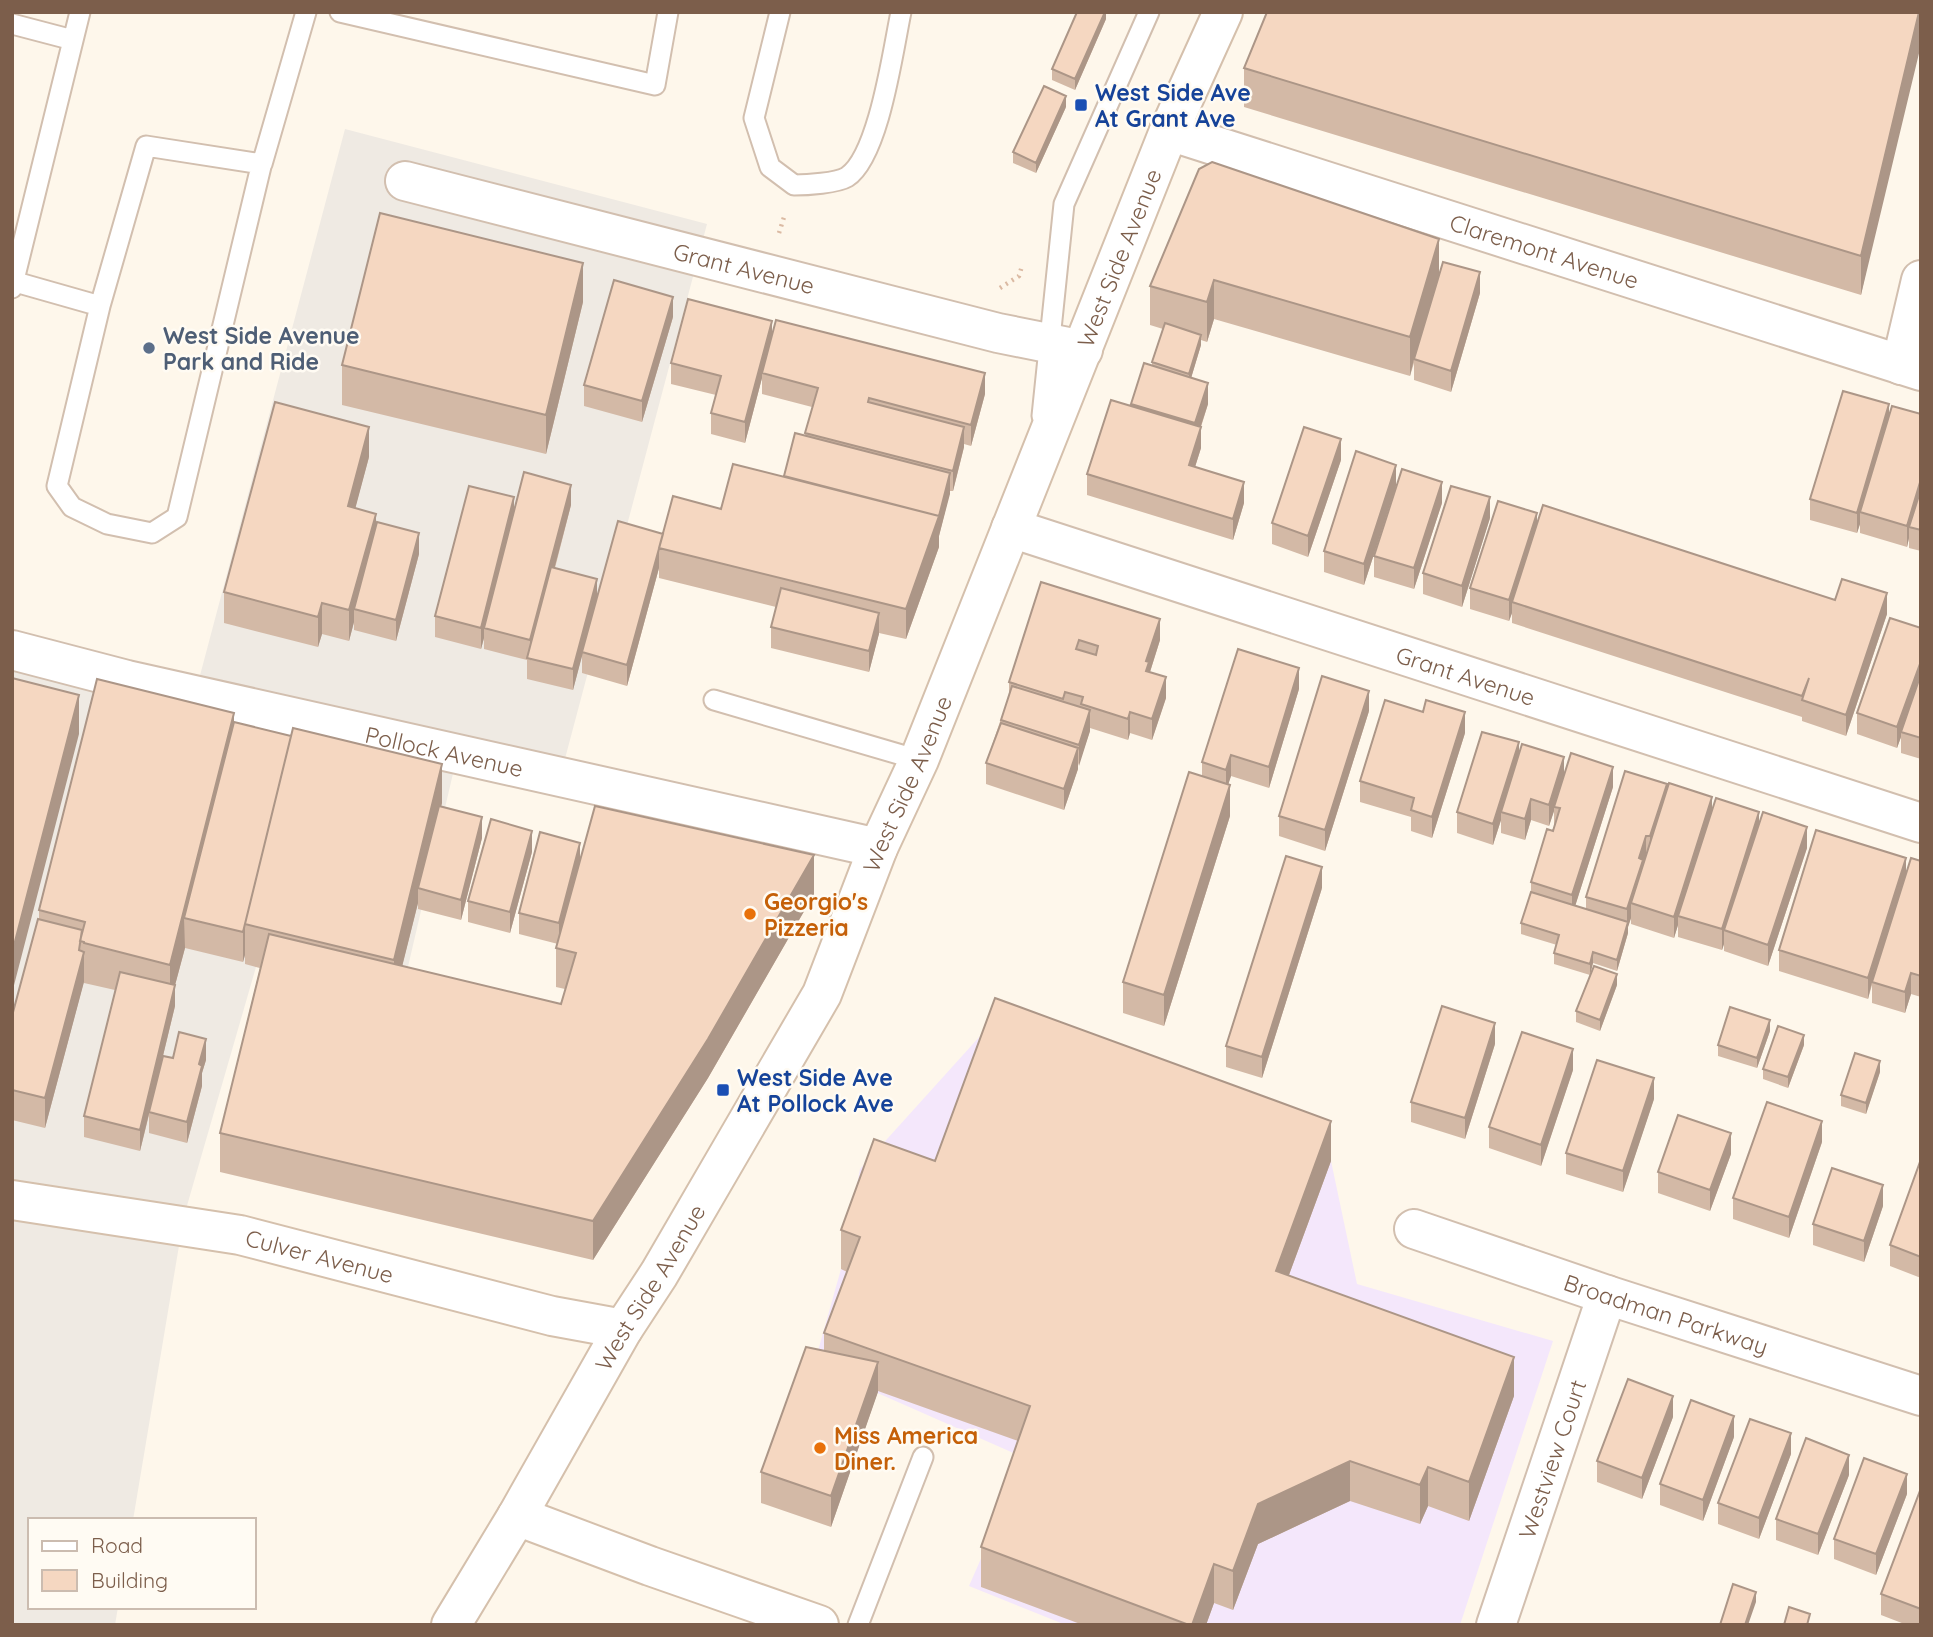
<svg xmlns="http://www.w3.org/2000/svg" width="1933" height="1637" font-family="Quicksand,sans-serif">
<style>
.industrial{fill:#efeae3}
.education{fill:#f4e7fb}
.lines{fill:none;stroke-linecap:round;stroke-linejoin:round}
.lane-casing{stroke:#d2bfaf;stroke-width:23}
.street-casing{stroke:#d2bfaf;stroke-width:42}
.secondary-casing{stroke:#d5c0ac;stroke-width:42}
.path{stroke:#dbbaa3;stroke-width:4.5;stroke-dasharray:2 5;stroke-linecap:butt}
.lane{stroke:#fff;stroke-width:19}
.street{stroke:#fff;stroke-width:38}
.secondary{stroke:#fff;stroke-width:38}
.wall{fill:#d3b9a6}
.shaded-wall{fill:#ac9687}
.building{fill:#f5d7c1;stroke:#ac9687;stroke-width:2;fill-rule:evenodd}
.transit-dot{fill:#1a4fb4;stroke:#fffbf3;stroke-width:2.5}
.service-dot{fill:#5c6f8a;stroke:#fffbf3;stroke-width:2.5}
.food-dot{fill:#e8710a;stroke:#fffbf3;stroke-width:2.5}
.labels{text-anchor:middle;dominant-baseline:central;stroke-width:5;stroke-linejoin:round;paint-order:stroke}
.transit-label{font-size:23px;font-weight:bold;fill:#164399;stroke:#fffbf3;text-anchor:start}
.street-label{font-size:23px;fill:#7c5e4b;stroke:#fffbf3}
.service-label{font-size:23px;font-weight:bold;fill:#4e5e75;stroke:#fffbf3;text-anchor:start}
.food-label{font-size:23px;font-weight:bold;fill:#c56008;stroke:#fffbf3;text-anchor:start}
</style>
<rect width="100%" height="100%" fill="#fef7eb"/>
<!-- industrial -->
<path class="industrial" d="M345 129 707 224 562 770 458 752 400 1001 256 967 184 1216 133 1520H30V1607H118L115 1625H12V638L198 683Z"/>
<!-- education -->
<path class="education" d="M981 1035 1331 1161 1357 1284 1553 1341 1460 1625H1066L969 1586 1025 1458 814 1365 841 1269 860 1169Z"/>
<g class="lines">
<!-- lane casing -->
<g class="lane-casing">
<path id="lane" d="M340 12 655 85 668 12
M780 12 754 118 770 167 794 185C807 185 837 183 847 177 879 156 893 50 901 12
M12 24 73 40
M12 281 100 306 146 146 262 164 306 12
M12 288 80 12
M100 306 57 486 72 507 107 524 152 533 177 517 263 158
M1042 416 1064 204 1149 12
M714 700 919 760
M858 1625 923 1457"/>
</g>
<!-- street casing -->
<g class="street-casing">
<g id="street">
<path id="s1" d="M1169 131 1921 371"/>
<path id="s2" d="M405 181 998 333 1083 350"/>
<path d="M1901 365 1921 280"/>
<path id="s3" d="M1011 528 1921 823"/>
<path id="s4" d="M12 650 127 680 878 848"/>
<path id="s5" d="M1414 1229 1607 1295 1921 1396"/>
<path id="s6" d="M1496 1625 1607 1295"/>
</g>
</g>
<!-- secondary casing -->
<g class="secondary-casing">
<g id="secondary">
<path id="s7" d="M12 1200 240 1235 552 1316 623 1329"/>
<path d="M517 1516 650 1566 819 1625"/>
<path id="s8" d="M451 1625 517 1516 623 1329 659 1274 822 994 878 848 919 760 1169 131 1223 12"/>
</g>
</g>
<!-- path -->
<path class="path" d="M779 233 785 214
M1000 288 1019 276 1022 266"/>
<!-- lane -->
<use href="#lane" class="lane"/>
<!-- street -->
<use href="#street" class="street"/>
<!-- secondary -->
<use href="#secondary" class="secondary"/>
</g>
<!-- wall -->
<path class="wall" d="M1106 12V19L1075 90 1052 80V69Z
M1921 12 1861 295 1244 107V68Z
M1066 107 1036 173 1013 163V152Z
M1199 169 1439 277 1480 293 1451 392 1414 380V363L1410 376 1214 319 1207 342 1201 340V345L1191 378 1208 404 1201 427V448L1195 467 1244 503 1233 540 1087 495V474L1131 406V404L1152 366V362L1163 329 1150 325V286Z
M583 302 546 454 342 405V365Z
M673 317 642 422 584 406V385Z
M772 336 985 394 971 446 964 444V447L953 491H950L939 536V547L906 639 879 633 869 672 771 648V627L776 607 659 578V568L627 686 582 673V655L573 690 527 679V660L484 649V638L481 649 435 637V616L514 512 571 505 555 568 597 599 663 534 721 509 784 476 805 435 812 407 762 394V378L745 443 711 434V413L716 395 671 384V363Z
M1889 414H1921V551L1909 548V538L1907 547 1860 533V524L1857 533 1810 520V499Z
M369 457 355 508 376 527 419 554 396 641 354 630V622L349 641 322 634 318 647 224 623V592Z
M1341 460 1308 557 1272 544V523Z
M1396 486 1364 585 1324 572V551Z
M1442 503 1414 589 1374 577V556Z
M1490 518 1462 607 1423 594V573Z
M1537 524 1887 614 1846 736 1802 721V717L1512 623V613L1509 621 1470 609V588Z
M1041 582 1160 640 1150 672 1166 698 1152 740 1130 733 1128 740 1090 728V731L1078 766V769L1064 810 986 784V763L1009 695V682Z
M1921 628V759L1901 753V737L1897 748 1857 734V713Z
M1299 689 1269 788 1231 776 1228 785 1230 816 1164 1026 1123 1013V982L1202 777V762Z
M1369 711 1325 851 1279 836V816Z
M234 722 442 803 441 806 482 838 461 920 418 909V903L402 966 561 1004 565 989 556 987V948L558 944 519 934V913L580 860 814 894 708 1078 593 1260 220 1172V1133L260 968 245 964V955L243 962 185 948 175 985V1006L162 1060 173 1058 206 1060 202 1073V1086L187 1143 149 1133V1115L140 1151 84 1137V1116L115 990 84 983V981L45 1128 12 1120V1016L39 919V910Z
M1465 733 1432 838 1411 831V817L1360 802V781Z
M1519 755 1564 775 1613 787 1575 906 1586 909V897L1667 790 1712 810 1759 823 1807 848 1768 966 1724 951V944L1722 950 1678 937V925L1674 938 1631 924V918L1628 927V933L1617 971 1593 963 1590 975 1554 964V953L1557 945 1521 934V923L1531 892V882L1554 827V811L1549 826 1531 820 1525 840 1501 833V820L1493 845 1457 833V812Z
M532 852 510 933 468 922V901Z
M1921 861V997L1911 994 1905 1013 1872 1003V985L1868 999 1779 971V950L1906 873Z
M1322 888 1262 1078 1226 1067V1046Z
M1617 985 1600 1031 1576 1022V1011Z
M1770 1031 1757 1068 1718 1056V1045Z
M1495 1044 1465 1139 1411 1122V1102Z
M1804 1045 1788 1088 1763 1079V1069Z
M1573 1070 1541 1166 1489 1148V1127Z
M1880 1072 1866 1114 1841 1106V1095Z
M1654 1099 1623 1192 1566 1174V1153Z
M1822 1142 1789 1238 1733 1219V1198Z
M1731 1154 1710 1211 1658 1193V1172Z
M1921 1159V1278L1890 1266V1245Z
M935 1161H1331L1289 1275 1514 1396 1469 1521 1428 1506 1420 1524 1350 1501 1258 1544 1233 1610 1214 1603 1206 1625H1083L981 1587V1547L1018 1441 878 1391 831 1527 761 1503V1472L824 1351V1333L847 1272 841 1269V1230Z
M1883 1206 1864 1262 1813 1245V1224Z
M1673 1417 1642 1499 1597 1482V1461Z
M1734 1437 1703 1521 1660 1505V1484Z
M1791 1454 1759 1539 1718 1524V1503Z
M1849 1475 1818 1555 1776 1540V1519Z
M1921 1488V1625H1907L1881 1615V1594Z
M1907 1494 1876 1575 1834 1559V1539Z"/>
<!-- shaded-wall -->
<path class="shaded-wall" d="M1105 12H1106V19L1075 90V79Z
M1919 12H1921V45L1861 295V256Z
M1066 96V107L1036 173V163Z
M1439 239V279L1414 359 1410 376V337Z
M583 263V302L546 454V415Z
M1480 272V293L1451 392V371Z
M1214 280V319L1207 342V302Z
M673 297V317L642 422V401Z
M772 321V342L762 373V378L745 443V422Z
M1201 335V345L1189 385V374Z
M985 373V394L971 446V425Z
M1208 383V404L1195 444V423Z
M1889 404V425L1860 512V524L1857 533V513Z
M369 427V457L348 536V506Z
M964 427V447L953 491V471Z
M1201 427V448L1189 486V465Z
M1341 439V460L1308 557V536Z
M1396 465V486L1364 585V564Z
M950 473V494L939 536V547L906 639V609Z
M1921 479V500L1909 527V538L1907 547V526Z
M1244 482V503L1233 540V519Z
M1442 482V503L1414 589V568Z
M571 485V505L530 661V640Z
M514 497V518L484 628V638L481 649V628Z
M1490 497V518L1462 607V586Z
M1537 513V534L1512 602V613L1509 621V600Z
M376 514V544L354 609V622L349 641V610Z
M419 533V554L396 641V620Z
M659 548V568L627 686V665Z
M597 579V600L573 690V669Z
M1887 593V614L1846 736V715Z
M322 603V634L318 647V617Z
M879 613V634L869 672V651Z
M1160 619V640L1149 675 1146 692V661Z
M1921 661V682L1901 732V737L1897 748V727Z
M1299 668V689L1269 788V767Z
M1166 677V698L1152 740V719Z
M1369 691V711L1325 851V830Z
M79 695V734L12 993V953Z
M1090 710V731L1079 766V745Z
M1130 712V733L1128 740V719Z
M1465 712V733L1432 838V817Z
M234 713V752L184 918 185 948 170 1004V965Z
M1519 742V763L1501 812V820L1493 845V824Z
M1078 748V769L1064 810V789Z
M1231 755V776L1226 791V770Z
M1564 757V778L1554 807V811L1549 826V805Z
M442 764V803L421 889 418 888V903L394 999V960Z
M1613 767V787L1572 916V895Z
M1667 784V805L1650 857V836Z
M1230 785V816L1164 1026V995Z
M1712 797V818L1678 916V925L1674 938V917Z
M1531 799V820L1525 840V819Z
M1759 812V833L1724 930V944L1722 950V929Z
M482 817V838L461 920V900Z
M1807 827V848L1768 966V945Z
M532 831V852L510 933V912Z
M1646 836V856L1631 903V918L1628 927V933L1617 971V960L1627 926V909L1639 858Z
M580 843V864L559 944V923Z
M814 855V894L708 1078 593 1260V1221Z
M1906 858V879L1872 982 1868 999V978Z
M1322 867V888L1262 1078V1057Z
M245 924V955L243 962V932Z
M80 946V966L84 952V982L45 1128V1098Z
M1593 952V963L1590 975V964Z
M1911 973V994L1905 1013V992Z
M1617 974V985L1600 1031V1020Z
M175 985V1006L140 1151V1130Z
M1770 1020V1031L1757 1068V1058Z
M1495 1023V1044L1465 1139V1118Z
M1804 1035V1045L1788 1088V1077Z
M206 1039V1060L202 1073V1086L187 1143V1122L199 1064Z
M1573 1049V1070L1541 1166V1145Z
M1880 1061V1072L1866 1114V1103Z
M1654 1078V1099L1623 1192V1171Z
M1331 1121V1161L1276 1310V1271Z
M1822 1121V1142L1789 1238V1217Z
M1731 1133V1154L1710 1211V1190Z
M1883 1185V1206L1864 1262V1241Z
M1514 1357V1396L1469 1521V1482Z
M878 1362V1392L831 1527V1496Z
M1673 1396V1417L1642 1499V1478Z
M1734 1416V1437L1703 1521V1500Z
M1791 1433V1454L1759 1539V1518Z
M1849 1455V1475L1818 1555V1534Z
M1350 1461V1501L1258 1544 1233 1610V1571L1258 1504Z
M1428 1467V1506L1420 1524V1485Z
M1907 1474V1494L1876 1575V1554Z
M1214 1564V1603L1206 1625H1192Z
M1756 1592V1602L1748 1625H1745Z"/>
<!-- building -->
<path class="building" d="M1077 12H1105L1075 79 1052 69Z
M1267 12H1919L1861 256 1244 68Z
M1044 86 1066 96 1036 163 1013 152Z
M1212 162 1439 239 1410 337 1214 280 1207 302 1150 286 1199 169Z
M380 213 583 263 546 415 342 365Z
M1443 262 1480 272 1451 371 1414 359Z
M614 280 673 297 642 401 584 385Z
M688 299 772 321 745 422 711 413 721 376 671 363Z
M776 320 985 373 971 425 869 398 868 402 964 427 953 471 805 433 818 388 762 373Z
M1165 323 1201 335 1189 374 1152 362Z
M1144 363 1208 383 1195 423 1131 404Z
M1843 391 1889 404 1857 513 1810 499Z
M1111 400 1201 427 1189 465 1244 482 1233 519 1087 474Z
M275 402 369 427 348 506 376 514 349 610 322 603 318 617 224 592Z
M1892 406 1921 414V479L1907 526 1860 512Z
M1304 427 1341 439 1308 536 1272 523Z
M795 433 950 473 939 516 784 476Z
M1356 451 1396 465 1364 564 1324 551Z
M733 464 939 516 906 609 659 548 673 496 721 509Z
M1402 469 1442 482 1414 568 1374 556Z
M524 472 571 485 530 640 484 628Z
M469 486 514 497 481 628 435 616Z
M1451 486 1490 497 1462 586 1423 573Z
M1921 489V530L1909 527Z
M1498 501 1537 513 1509 600 1470 588Z
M1543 505 1835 600 1842 579 1887 593 1846 715 1802 700 1809 678 1802 696 1512 602Z
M618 521 663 534 627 665 582 652Z
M377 522 419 533 396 620 354 609Z
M551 567 597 579 573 669 527 658Z
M1041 582 1160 619 1146 661 1149 662 1146 671 1166 677 1152 719 1130 712 1128 719 1081 704 1083 697 1065 692 1063 699 1009 682ZM1079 640 1098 646 1096 655 1076 649Z
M781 588 879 613 869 651 771 627Z
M1890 618 1921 628V661L1897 727 1857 713Z
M1238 649 1299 668 1269 767 1231 755 1226 770 1202 762Z
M1921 674V738L1901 732Z
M1322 676 1369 691 1325 830 1279 816Z
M12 678 79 695 12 953Z
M97 679 234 713 170 965 84 943V942L80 941 85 922 39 910Z
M1012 686 1090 710 1079 745 1001 720Z
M1385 700 1423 712 1426 700 1465 712 1432 817 1411 810 1414 798 1360 781Z
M234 722 291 736 243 932 184 918Z
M1001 723 1078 748 1064 789 986 763Z
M293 728 442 764 394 960 245 924Z
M1482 732 1519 742 1493 824 1457 812Z
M1522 744 1564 757 1549 805 1531 799 1525 819 1501 812Z
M1571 753 1613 767 1572 895 1531 882 1547 829 1553 831 1560 808 1554 807Z
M1625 771 1667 784 1650 836H1646L1639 858 1643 860 1627 909 1586 897Z
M1189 772 1230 785 1164 995 1123 982Z
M1669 783 1712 797 1674 917 1631 903Z
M1716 798 1759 812 1722 929 1678 916Z
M439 806 482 817 461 900 418 888Z
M595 806 814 855 708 1039 593 1221 220 1133 269 934 561 1004 576 953 556 948Z
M1763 812 1807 827 1768 945 1724 930Z
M491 819 532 831 510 912 468 901Z
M1816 830 1906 858 1868 978 1779 950Z
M540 832 580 843 559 923 519 913Z
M1286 856 1322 867 1262 1057 1226 1046Z
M1911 858 1921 861V976L1911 973 1905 992 1872 982Z
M1531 892 1628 922 1617 960 1593 952 1590 964 1554 953 1559 935 1521 923Z
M38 919 82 930 79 950 84 952 45 1098 12 1090V1016Z
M1594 966 1617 974 1600 1020 1576 1011Z
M120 972 175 985 140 1130 84 1116Z
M995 998 1331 1121 1276 1271 1514 1357 1469 1482 1428 1467 1420 1485 1350 1461 1258 1504 1233 1571 1214 1564 1192 1625H1189L981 1547 1030 1406 824 1333 860 1237 841 1230 874 1139 935 1161Z
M1442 1006 1495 1023 1465 1118 1411 1102Z
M1730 1007 1770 1020 1757 1058 1718 1045Z
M1778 1026 1804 1035 1788 1077 1763 1069Z
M179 1032 206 1039 199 1064 202 1066 187 1122 149 1112 163 1056 173 1058Z
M1522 1032 1573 1049 1541 1145 1489 1127Z
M1855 1053 1880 1061 1866 1103 1841 1095Z
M1597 1060 1654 1078 1623 1171 1566 1153Z
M1767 1102 1822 1121 1789 1217 1733 1198Z
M1678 1115 1731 1133 1710 1190 1658 1172Z
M1921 1159V1257L1890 1245Z
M1832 1168 1883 1185 1864 1241 1813 1224Z
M806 1347 878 1362 831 1496 761 1472Z
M1628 1379 1673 1396 1642 1478 1597 1461Z
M1691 1400 1734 1416 1703 1500 1660 1484Z
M1750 1419 1791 1433 1759 1518 1718 1503Z
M1806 1438 1849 1455 1818 1534 1776 1519Z
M1864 1458 1907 1474 1876 1554 1834 1539Z
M1921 1488V1609L1881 1594Z
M1733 1584 1756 1592 1745 1625H1720Z
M1789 1607 1810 1614 1807 1625H1784Z"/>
<!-- markers -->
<g class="transit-dot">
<rect x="1074" y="98" width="14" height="14" rx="3.5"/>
<rect x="716" y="1083" width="14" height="14" rx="3.5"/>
</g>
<circle class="service-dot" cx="149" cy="348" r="7"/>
<g class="food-dot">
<circle cx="750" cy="914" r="7"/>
<circle cx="820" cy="1448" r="7"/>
</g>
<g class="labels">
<!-- transit labels -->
<g class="transit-label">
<text x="1095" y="92">West Side Ave<tspan x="1095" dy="26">At Grant Ave</tspan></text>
<text x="737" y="1077">West Side Ave<tspan x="737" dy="26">At Pollock Ave</tspan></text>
</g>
<!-- street labels -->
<g class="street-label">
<text stroke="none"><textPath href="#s1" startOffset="394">Claremont Avenue</textPath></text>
<text stroke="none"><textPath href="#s8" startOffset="1526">West Side Avenue</textPath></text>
<text stroke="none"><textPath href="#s2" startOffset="350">Grant Avenue</textPath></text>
<text stroke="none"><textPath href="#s3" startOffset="478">Grant Avenue</textPath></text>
<text stroke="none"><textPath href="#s4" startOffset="444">Pollock Avenue</textPath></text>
<text stroke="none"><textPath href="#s8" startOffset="959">West Side Avenue</textPath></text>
<text stroke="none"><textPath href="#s7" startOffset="313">Culver Avenue</textPath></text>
<text stroke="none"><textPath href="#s8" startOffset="392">West Side Avenue</textPath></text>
<text stroke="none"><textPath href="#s5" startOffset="266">Broadman Parkway</textPath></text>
<text stroke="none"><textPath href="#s6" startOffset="175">Westview Court</textPath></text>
</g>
<!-- service labels -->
<g class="service-label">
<text x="163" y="335">West Side Avenue<tspan x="163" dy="26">Park and Ride</tspan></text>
</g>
<!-- food labels -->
<g class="food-label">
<text x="764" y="901">Georgio's<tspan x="764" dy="26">Pizzeria</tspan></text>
<text x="834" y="1435">Miss America<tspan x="834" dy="26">Diner.</tspan></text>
</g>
</g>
<!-- border -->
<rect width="1933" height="1637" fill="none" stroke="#7c5e4b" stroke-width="28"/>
<!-- legend -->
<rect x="28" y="1518" width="228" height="91" fill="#fffbf3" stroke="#cbbcb0" stroke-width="2"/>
<rect x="42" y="1541" width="35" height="10" fill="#ffffff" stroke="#cbbcb0" stroke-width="2"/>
<text x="91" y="1553" font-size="21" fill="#7c5e4b">Road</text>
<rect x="42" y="1570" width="35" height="21" fill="#f5d7c1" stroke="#cbbcb0" stroke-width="2"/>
<text x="91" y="1588" font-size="21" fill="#7c5e4b">Building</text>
</svg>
